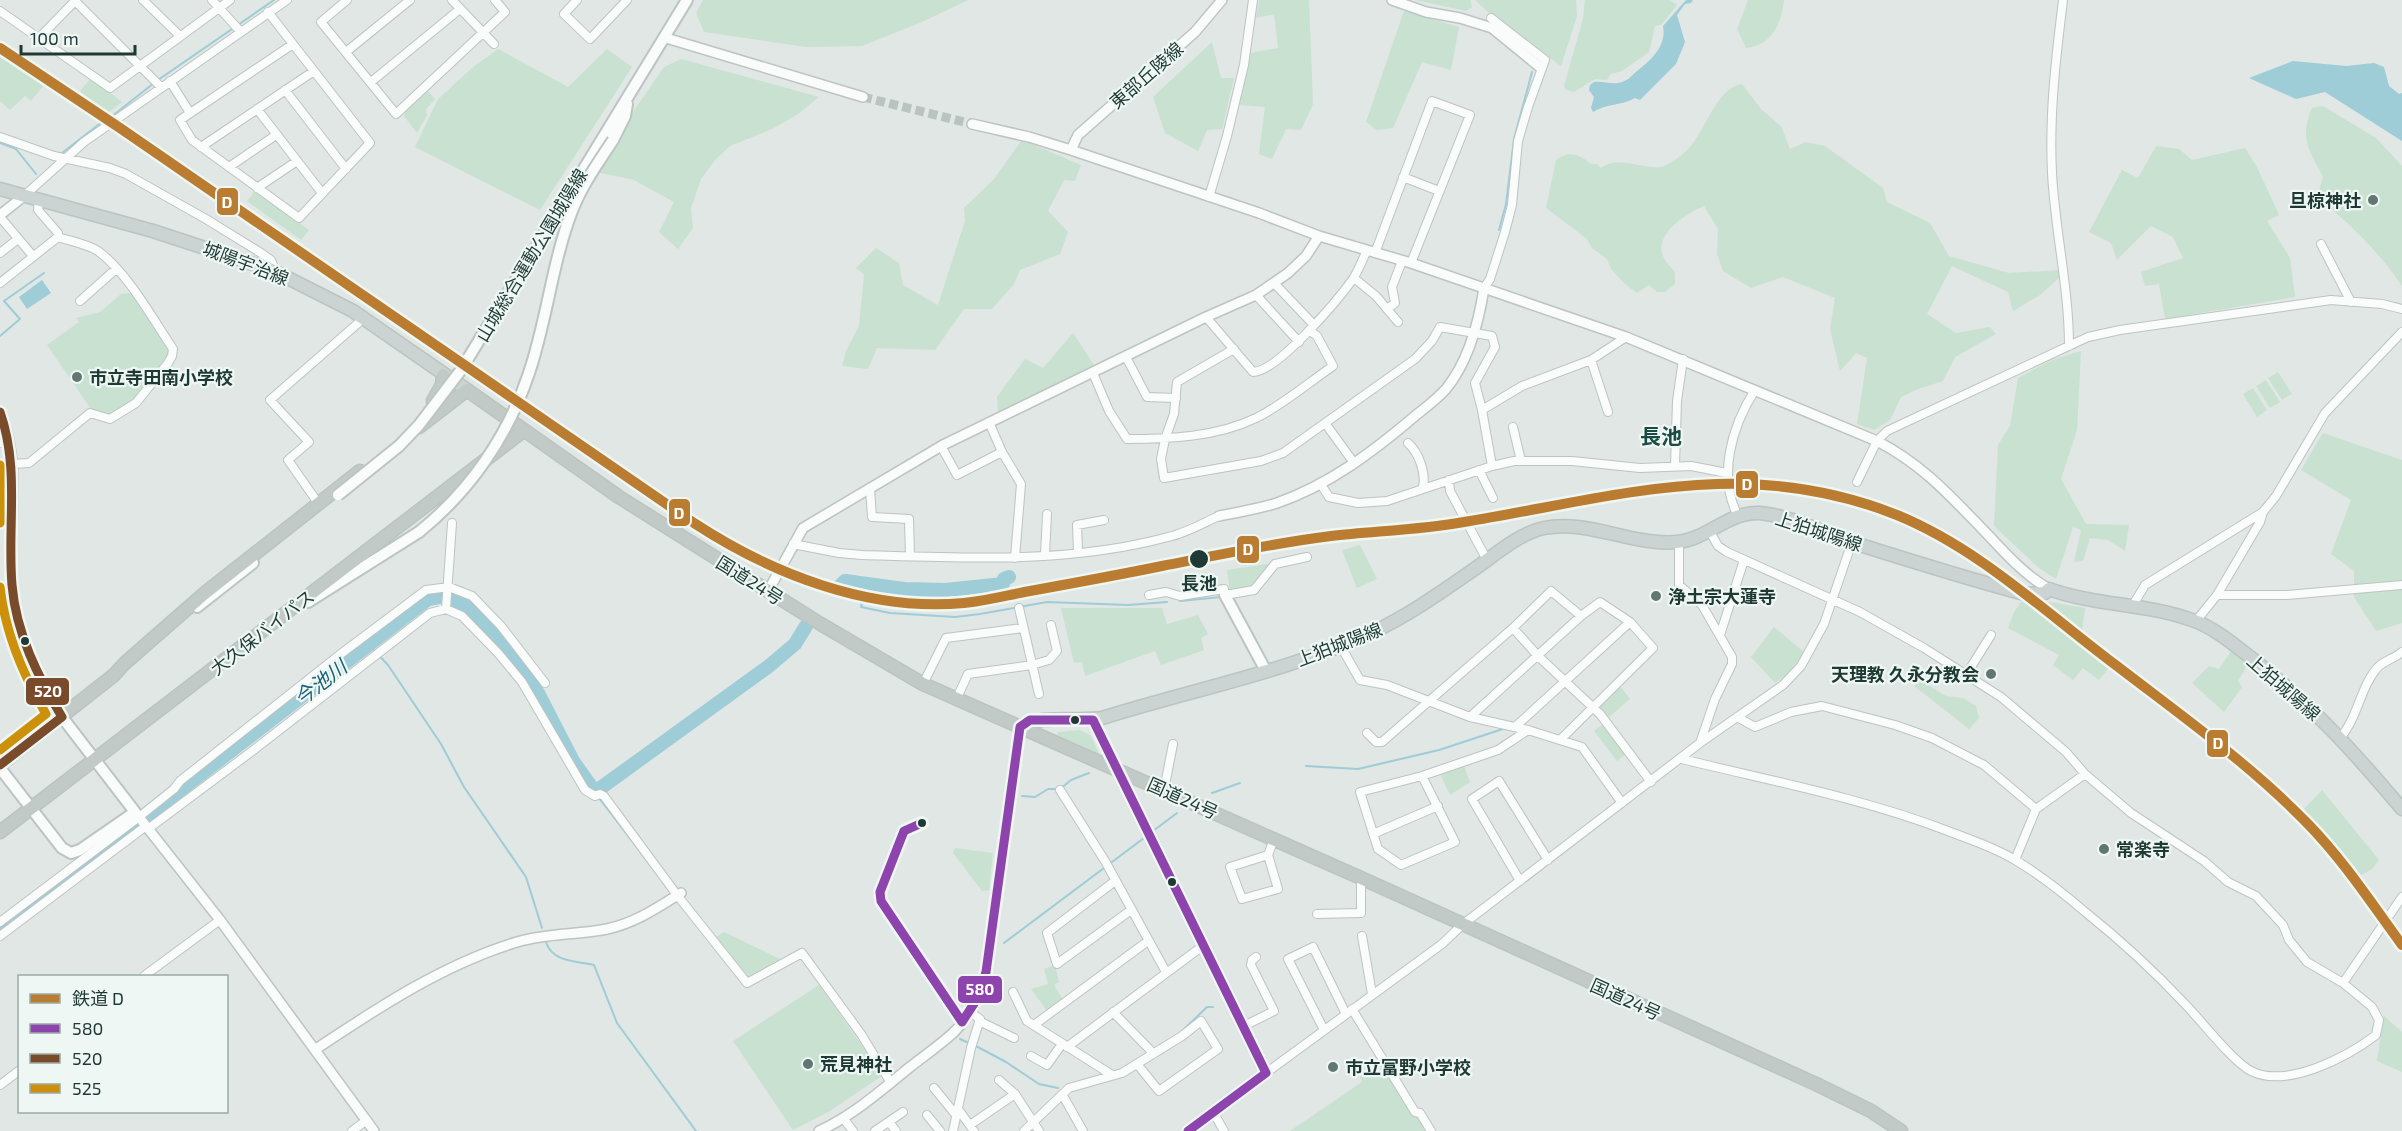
<svg xmlns="http://www.w3.org/2000/svg" width="2402" height="1131" font-family="'Exo 2','Noto Sans JP',sans-serif">
<style>
.green{fill:#c8e1d1}
.water{fill:#9eccd7}
.lines{fill:none;stroke-linecap:round;stroke-linejoin:round}
.stream{stroke:#9eccd7;stroke-width:2}
.river{stroke:#9eccd7;stroke-width:14}
.tertiary-tunnel{stroke:#b9c4c1;stroke-width:9;stroke-dasharray:9 4.5;stroke-linecap:butt}
.minor-casing{stroke:#bdc4c1;stroke-width:10}
.tertiary-casing{stroke:#bdc4c1;stroke-width:12}
.secondary-casing{stroke:#bcc5c2;stroke-width:14}
.primary-casing{stroke:#bac4c1;stroke-width:15}
.trunk-casing{stroke:#bac4c1;stroke-width:15}
.minor{stroke:#fafbfb;stroke-width:8}
.tertiary{stroke:#fafbfb;stroke-width:9}
.secondary{stroke:#fafbfb;stroke-width:10}
.primary{stroke:#cbd4d2;stroke-width:12}
.trunk{stroke:#c2cac8;stroke-width:12}
.secondary-bridge-casing{stroke:#bcc5c2;stroke-width:14;stroke-linecap:butt}
.secondary-bridge{stroke:#fafbfb;stroke-width:10}
.bus-1-casing{stroke:#eef7f3;stroke-width:14}
.bus-2-casing{stroke:#eef7f3;stroke-width:14}
.bus-3-casing{stroke:#eef7f3;stroke-width:14}
.bus-1{stroke:#8e44ad;stroke-width:9}
.bus-2{stroke:#7a4b2a;stroke-width:9}
.bus-3{stroke:#cc900a;stroke-width:9}
.rail-1-casing{stroke:#eef7f3;stroke-width:15}
.rail-1{stroke:#ba7c31;stroke-width:10}
.poi-dot{fill:#637772;stroke:#eef7f3;stroke-width:2}
.stop-dot{fill:#1f3a34;stroke:#eef7f3;stroke-width:2}
.labels{text-anchor:middle;dominant-baseline:central;stroke-width:4.5;stroke-linejoin:round;paint-order:stroke}
.street-label{font-size:18px;fill:#1f3a34;stroke:#eef7f3}
.poi-label{font-size:18px;font-weight:bold;fill:#1f3a34;stroke:#eef7f3;text-anchor:start}
.stop-label{font-size:18px;font-weight:bold;fill:#1f3a34;stroke:#eef7f3}
.water-label{font-size:20px;font-style:italic;fill:#186177;stroke:#eef7f3}
.quarter-label{font-size:21px;font-weight:bold;fill:#1a4c43;stroke:#eef7f3}
.line-badge{stroke:#eef7f3;stroke-width:2}
.badge-label{font-size:16px;text-anchor:middle;font-weight:bold;fill:#fff}
</style>
<rect width="100%" height="100%" fill="#e0e7e4"/>
<!-- green -->
<path class="green" d="M703 0H968L922 22 862 46 806 47 704 32 696 13Z
M1259 0H1309L1313 104 1301 130 1286 129 1272 159 1259 154 1265 107 1239 105 1251 53 1278 48 1274 14 1256 18Z
M1415 0H1470L1472 7 1466 11Z
M1475 0H1576L1577 16 1561 66 1490 14Z
M1585 0H1670L1677 5 1662 24 1655 26 1649 52 1622 71 1611 74 1607 80 1595 79 1574 92 1566 90 1564 86 1583 19Z
M1748 0H1784C1781 23 1773 45 1746 48L1737 29Z
M1404 11 1459 27 1451 70 1422 62 1393 128 1377 130 1366 122Z
M1212 42 1221 78H1234L1222 129 1207 130 1198 151 1165 133 1153 97Z
M498 49 568 87 607 49 632 67 540 210 415 147 438 99 472 68Z
M0 55 44 85 31 101 25 96 10 110 0 101Z
M681 59 819 97 798 114 772 129 730 146 715 160 701 179 691 208 693 228 678 249 659 232 674 202 634 180 592 171 664 67Z
M91 78 122 102 108 113 80 91Z
M1742 84 1761 109 1781 126 1790 149 1806 142 1825 146 1883 188 1887 202 1930 223 1949 256 2009 273 2061 270V276L2040 295 2013 311 2008 292 1952 266 1927 314 1956 333 1990 327 1996 334 1955 357 1943 381 1918 389 1901 397 1890 420 1874 430 1857 424 1867 358 1856 353 1840 371 1830 329 1835 298 1783 277 1751 288 1723 271 1717 254 1718 229 1704 206C1688 213 1657 231 1662 253 1664 261 1670 266 1675 272V284L1665 292H1657L1649 285 1637 293 1625 284 1611 269 1607 259 1592 248 1587 239 1546 208 1556 160C1569 150 1579 154 1591 164H1597L1601 168C1617 155 1642 169 1660 167 1668 166 1678 158 1684 153 1704 138 1715 87 1742 84Z
M427 90 435 99 426 109 427 115 417 133 404 116 405 111Z
M2323 106 2376 138 2402 166V286C2379 251 2348 223 2317 196L2323 177C2309 150 2299 138 2312 108Z
M1022 140 1081 165 1075 181 1064 180 1048 211 1068 232 1060 254 1020 270 1014 284 992 309H964L935 350 877 348 868 369 842 366 846 351 859 326 864 275 856 268 876 248 899 263 903 285 938 305 965 221 964 208 994 179Z
M2156 146 2179 149 2192 160 2245 148 2257 167 2279 215 2267 221 2290 258 2295 297 2165 319 2159 284 2145 286 2141 272 2183 258 2173 237 2151 226 2117 260 2111 243 2089 232 2122 170 2138 178Z
M254 192 309 230 301 240 247 201Z
M131 293 169 351V355L133 399 108 415 91 409 47 345 79 322 76 318 100 312 121 294Z
M1073 333 1094 365 998 412 997 397 1025 359 1043 368Z
M2081 351 2077 430 2061 479 2086 524 2129 525 2125 551 2108 540 2090 538 2083 561 2074 562 2081 530 2073 527 2056 579 2039 568 1994 526 1998 445 2010 426 2018 378 2052 360Z
M2278 372 2292 394 2282 400 2268 378Z
M2266 380 2280 402 2270 408 2256 386Z
M2253 388 2267 410 2257 417 2243 394Z
M2323 433 2402 460V623L2376 631 2354 597V571L2331 554 2351 500 2301 470Z
M1360 545 1377 579 1357 588 1342 550Z
M1273 563 1253 587 1230 592 1227 570Z
M2023 599 2108 669 2099 680 2083 668 2073 680 2053 665 2059 655 2008 628 2014 612Z
M2038 600 2085 608 2082 631Z
M1061 608H1162L1167 624 1198 615 1208 634 1201 638 1204 650 1161 665 1155 651 1085 676 1082 662 1074 663Z
M1774 627 1804 652 1789 673 1775 683 1751 657Z
M2231 651 2248 664 2238 681 2242 687 2224 712 2192 683 2209 666 2219 669Z
M1920 680 1946 696 1963 698 1976 706 1979 718 1969 729 1914 686Z
M1620 686 1630 699 1608 718 1599 708 1601 703Z
M1603 724 1626 754 1617 761 1594 731Z
M1080 730 1091 736 1099 754 1057 735 1058 732Z
M1464 766 1470 782 1450 795 1440 774Z
M2322 790 2379 860 2372 869 2361 875 2304 809Z
M955 848 993 853 989 890 982 891 953 853Z
M724 932 780 959 747 977 716 937Z
M1055 965 1059 982 1054 985 1063 1000 1048 1012 1031 989 1048 984 1044 969Z
M819 985 883 1075 830 1111 793 1130 733 1041Z
M2384 1016 2402 1032V1072L2377 1061Z
M1379 1071 1383 1078 1389 1075 1413 1115 1421 1119 1428 1131H1290L1362 1082 1360 1077 1368 1072 1370 1075Z"/>
<!-- water -->
<path class="water" d="M1686 0H1693L1691 3 1685 4 1677 15 1685 42 1676 64 1640 100 1635 98C1622 106 1606 103 1593 112L1591 108 1594 97 1589 90 1590 85 1594 82C1603 81 1609 84 1617 83 1627 82 1630 77 1637 71 1651 60 1667 46 1663 26Z
M2293 61 2346 66 2374 63 2384 67 2389 86 2399 94 2402 93V141L2325 92 2296 99 2249 78Z
M42 280 51 293 27 309 19 297Z"/>
<g class="lines">
<!-- stream -->
<path class="stream" d="M158 80 274 0
M111 117 154 83
M0 143 16 149 36 174
M62 153 102 122
M1499 230 1506 204 1514 139 1532 72
M0 336 20 319 4 301 44 273
M834 593 862 603 861 607 890 613 955 617 980 614 1047 602 1128 605 1167 602
M1180 601 1221 597
M369 645 388 665 441 744 464 787 526 877 542 928
M1306 766 1358 769 1439 750 1506 728
M1212 793 1240 783
M1022 796 1035 797 1048 789H1060L1071 780 1089 773
M599 798 652 867
M1153 831 1177 813
M546 942C552 962 576 961 594 965L617 1023 696 1131
M1004 943 1144 838
M1181 1032 1207 1007H1213
M960 1039 969 1043
M974 1045 1006 1062 1039 1084 1058 1088"/>
<!-- river -->
<path class="river" d="M840 586 845 581 904 589 946 590 1003 584 1004 579 1009 577
M0 929 428 599 445 596 467 606 506 647 538 693 573 761 595 792 769 666 795 644 806 626"/>
<!-- tertiary-tunnel -->
<path class="tertiary-tunnel" d="M863 97 972 124"/>
<!-- minor casing -->
<g class="minor-casing">
<path id="minor" d="M74 0 161 87
M143 0 180 36
M212 0 240 31
M347 0 321 22 396 114 505 12 495 0
M452 0 494 44
M577 0 564 14 590 39 627 0
M2063 0C2056 57 2049 115 2052 173 2055 231 2069 288 2069 346
M0 11 110 88 230 0
M268 12 370 143 299 218 192 140 180 120 293 44
M39 38 76 0
M346 52 410 0
M170 81 190 113
M371 82 460 9
M285 90 346 169
M257 109 322 193
M0 137 54 156 110 168 126 174 206 219 261 253 271 260 273 265 272 270
M201 147 314 71
M229 167 276 135
M1403 177 1439 191
M257 188 297 161
M24 196 84 142 287 0
M1209 197 1227 136 1244 65 1253 0
M39 200 38 210 58 233V237
M0 217 33 256
M2321 244 2351 302
M0 253 18 239
M1375 253 1432 101 1470 115 1411 263
M1354 278 1376 296 1398 322
M0 283 58 237C70 241 87 244 98 251 127 272 153 319 173 349L172 356 168 363 136 403 110 419 90 413 29 463 12 464
M1274 283 1313 324
M1484 288 1490 279 1505 232 1512 205 1518 141 1528 107 1545 60 1491 18
M1256 295 1299 342
M80 301 116 269
M1387 309 1395 303 1392 287 1402 261
M1206 317 1253 372C1277 372 1338 300 1353 279 1358 271 1363 259 1367 250
M1234 349 1177 382 1174 414 1165 439 1161 459 1164 478 1261 461 1283 453 1415 359 1432 341 1440 327 1492 336 1495 347 1475 383 1482 410
M1126 357 1147 397 1176 398
M1591 360 1608 412
M1093 373 1109 411 1127 439C1169 439 1217 437 1256 418 1283 405 1308 383 1333 366L1317 336 1309 330
M989 422 1002 452 1021 484 1015 558
M1325 423 1354 463
M1513 427 1521 461
M0 443 8 437
M1408 443C1419 453 1426 473 1423 487
M941 446 957 475 1002 452
M1675 465 1677 401 1683 359
M1492 466 1482 410 1522 386 1591 360 1626 337
M1479 470 1493 498
M1449 480 1450 491 1487 560
M1857 482 1877 441 1887 431 2088 337 2120 330 2331 300 2382 304 2402 309
M1320 483 1329 497 1358 503 1387 501 1492 466 1514 461H1572L1640 468 1691 466 1727 473
M870 488 872 517 909 519 910 556
M0 489 12 479
M318 503 288 460 309 442 270 400 364 318
M1738 516C1717 476 1732 426 1755 390
M1709 530 1718 546 1727 552 1860 612 1924 648 2001 697 2066 752 2085 774 2131 813 2204 861 2228 882 2256 896 2283 925 2289 940 2307 962 2343 983
M1679 542V585L1702 605 1732 657V664L1715 699 1700 743
M793 544 839 553 862 555C964 558 1068 564 1168 537 1186 533 1203 523 1219 516
M1078 552 1077 525 1104 520
M1045 555 1047 514
M1149 595 1166 592 1180 596 1224 589 1225 595 1254 590 1275 564 1307 557
M2217 595H2287L2402 585
M2133 605 2145 585 2263 512 2276 496 2325 413 2402 332
M1019 608 1039 694
M446 609 452 523
M2196 621 2217 595 2260 522 2263 512
M1513 628 1538 656 1600 714 1651 782
M1720 635 1744 560
M1343 645 1344 652 1360 680 1387 685 1470 717 1528 730 1582 747 1622 803
M1966 675 1991 635
M923 684 946 638 1023 628
M956 700 968 674 1032 665 1049 660 1057 651 1051 625
M1470 717 1581 616 1600 602 1630 622 1653 648 1560 740
M1737 717 1755 727 1791 712 1822 706 1895 725 1932 738 1984 765 2036 809
M1093 720 1117 769
M1515 727 1630 622
M1367 733 1376 742H1382L1513 628 1551 591 1581 616
M2340 738C2358 718 2360 687 2378 667 2384 661 2395 658 2402 652
M1682 759C1771 781 1862 798 1948 831 1971 840 1994 847 2015 860 2039 874 2063 893 2084 911 2119 939 2153 970 2184 1003 2200 1019 2233 1062 2251 1071 2287 1089 2347 1057 2376 1035L2379 1020 2372 1007 2343 983 2402 897
M1422 776 1455 842 1401 865 1378 849 1360 792 1422 776 1498 750 1528 730
M1060 790 1105 861 1166 972
M1164 790 1173 744
M148 829 251 752 430 613 446 609 462 616 498 653 522 682 585 790 595 796 600 794 604 796 677 895 747 983 802 953 861 1034 891 1083
M1373 834 1438 806
M1268 855 1230 867 1242 899 1278 889 1268 855 1274 839
M2015 860 2036 809 2085 774
M1115 881 1047 933 1057 964 1131 910
M1520 881 1472 799 1499 781 1548 860
M1317 914 1361 913V878
M0 922 139 817 174 789 180 781 342 653 426 590 449 587 472 596 501 626 545 683
M0 936 146 826
M1362 936 1372 994
M144 976 220 920
M1013 992 1027 1021 1112 1075
M1352 1009 1415 1112 1420 1113 1431 1131
M1113 1012 1153 1053
M979 1021 1014 1038
M1034 1025 1148 941
M1244 1026 1274 1011 1251 965 1252 960 1256 957
M1324 1030 1288 959 1313 947 1346 1014
M1067 1047 1204 945
M1031 1056 1047 1065 1062 1044
M1266 1073 1442 944 1462 925 1700 743 1783 685 1801 666 1824 624 1852 542
M999 1080 1015 1094 1039 1131
M0 1085 20 1070
M934 1088 956 1115
M1062 1094 1083 1131
M958 1109 974 1131
M1213 1112 1224 1131
M927 1115 940 1131
M843 1118 853 1131
M889 1122 896 1131
M970 1125 1015 1094
M352 1131 367 1120
M875 1131 903 1112
M953 1131 971 1048 980 1019 970 1012
M1024 1131 1069 1088 1122 1073 1182 1036 1201 1021 1218 1049 1159 1091 1137 1064"/>
</g>
<!-- tertiary casing -->
<g class="tertiary-casing">
<path id="tertiary" d="M1392 0 1426 12 1460 18 1492 28 1541 68
M666 38 863 97
M972 124 1029 137 1071 150 1259 213 1319 236
M1071 150 1078 135 1195 32 1222 0
M0 215 24 196
M0 412C21 460 10 516 11 567 11 621 34 672 62 717
M1219 516C1238 512 1259 509 1277 503 1329 485 1374 451 1415 416 1425 408 1437 399 1446 389 1468 362 1479 321 1484 288
M768 591 803 528 943 445 1206 317 1256 295 1288 273 1306 256 1319 236 1411 263 1626 337 1877 441C1925 466 1952 498 1990 537 2008 556 2026 576 2049 589
M135 812 220 920 374 1131
M316 1049C379 1007 444 964 517 942 546 933 577 935 607 929 635 923 657 908 681 893
M819 1131C852 1116 882 1090 910 1067 924 1056 940 1045 953 1033 970 1017 981 994 986 972L1020 727"/>
</g>
<!-- secondary casing -->
<g class="secondary-casing">
<path id="secondary" d="M613 140 625 116 627 104
M461 370 687 0
M1225 595 1266 671
M308 602 419 532
M197 607 253 563
M0 768 62 848 71 853 80 850 135 812 62 717
M1117 769 1266 1073 1188 1131"/>
</g>
<!-- primary casing -->
<g class="primary-casing">
<path id="primary" d="M0 189 153 231 272 270 353 311 467 390
M1020 727C1040 714 1077 722 1102 718 1191 690 1286 672 1371 633 1408 616 1443 591 1476 568 1496 554 1520 533 1544 528 1588 519 1632 546 1677 542 1706 540 1729 511 1760 513 1792 516 1823 533 1854 543 1911 561 1968 579 2025 594L2045 593 2049 589C2096 606 2145 603 2192 620 2213 627 2233 644 2250 657 2309 702 2355 753 2402 809"/>
</g>
<!-- trunk casing -->
<g class="trunk-casing">
<path id="trunk" d="M433 401 442 385 443 375
M419 427 467 390 619 497 819 623 923 684 1361 878 1816 1084 1871 1111 1901 1131
M0 765 114 675 125 663 205 593 360 471
M0 832 523 431"/>
</g>
<!-- minor -->
<use href="#minor" class="minor"/>
<!-- tertiary -->
<use href="#tertiary" class="tertiary"/>
<!-- secondary -->
<use href="#secondary" class="secondary"/>
<!-- primary -->
<use href="#primary" class="primary"/>
<!-- trunk -->
<use href="#trunk" class="trunk"/>
<!-- secondary-bridge casing -->
<g class="secondary-bridge-casing">
<path id="secondary-bridge" d="M338 495 399 446 419 425 461 370
M419 532C470 491 508 436 529 373 547 320 552 263 572 211 582 185 598 163 613 140"/>
</g>
<!-- secondary-bridge -->
<use href="#secondary-bridge" class="secondary-bridge"/>
<!-- bus-1 casing -->
<g class="bus-1-casing">
<path id="bus-1" d="M922 823 904 831 880 892 881 901 962 1022 977 999 986 972 1020 727 1030 720H1093L1266 1073 1188 1131"/>
</g>
<!-- bus-2 casing -->
<g class="bus-2-casing">
<path id="bus-2" d="M0 412C20 469 7 526 12 585 16 633 38 677 62 717L0 765"/>
</g>
<!-- bus-3 casing -->
<g class="bus-3-casing">
<path id="bus-3" d="M0 465V523
M0 587C5 632 23 675 46 714L0 750"/>
</g>
<!-- bus-1 -->
<use href="#bus-1" class="bus-1"/>
<!-- bus-2 -->
<use href="#bus-2" class="bus-2"/>
<!-- bus-3 -->
<use href="#bus-3" class="bus-3"/>
<!-- rail-1 casing -->
<g class="rail-1-casing">
<path id="rail-1" d="M0 48 120 128 694 523C772 574 869 612 964 603 986 601 1008 595 1030 591 1074 583 1118 575 1162 566 1218 555 1274 543 1331 536 1375 531 1420 530 1464 522 1617 497 1744 454 1897 515 1980 549 2046 613 2117 666 2182 716 2251 765 2308 824 2344 861 2372 904 2402 945"/>
</g>
<!-- rail-1 -->
<use href="#rail-1" class="rail-1"/>
</g>
<!-- markers -->
<g class="poi-dot">
<circle cx="2373" cy="200" r="6"/>
<circle cx="77" cy="377" r="6"/>
<circle cx="1656" cy="596" r="6"/>
<circle cx="1991" cy="674" r="6"/>
<circle cx="2104" cy="849" r="6"/>
<circle cx="808" cy="1064" r="6"/>
<circle cx="1333" cy="1067" r="6"/>
</g>
<g class="stop-dot">
<circle cx="1199" cy="559" r="10"/>
<circle cx="25" cy="641" r="5"/>
<circle cx="1075" cy="720" r="5"/>
<circle cx="922" cy="823" r="5"/>
<circle cx="1172" cy="882" r="5"/>
</g>
<g class="labels">
<!-- street labels -->
<g class="street-label">
<text transform="translate(1146 75) rotate(-41)">東部丘陵線</text>
<text transform="translate(531 255) rotate(-59)">山城総合運動公園城陽線</text>
<text transform="translate(246 263) rotate(21)">城陽宇治線</text>
<text transform="translate(1819 531) rotate(18)">上狛城陽線</text>
<text transform="translate(750 580) rotate(32)">国道24号</text>
<text transform="translate(262 632) rotate(-38)">大久保バイパス</text>
<text transform="translate(1339 644) rotate(-21)">上狛城陽線</text>
<text transform="translate(2284 687) rotate(41)">上狛城陽線</text>
<text transform="translate(1183 798) rotate(24)">国道24号</text>
<text transform="translate(1626 999) rotate(24)">国道24号</text>
</g>
<!-- poi labels -->
<g class="poi-label">
<text x="2361" y="200" text-anchor="end">旦椋神社</text>
<text x="89" y="377">市立寺田南小学校</text>
<text x="1668" y="596">浄土宗大蓮寺</text>
<text x="1979" y="674" text-anchor="end">天理教 久永分教会</text>
<text x="2116" y="849">常楽寺</text>
<text x="820" y="1064">荒見神社</text>
<text x="1345" y="1067">市立富野小学校</text>
</g>
<!-- stop labels -->
<g class="stop-label">
<text x="1199" y="583">長池</text>
</g>
<!-- water labels -->
<g class="water-label">
<text transform="translate(320 682) rotate(-38)">今池川</text>
</g>
<!-- quarter labels -->
<g class="quarter-label">
<text x="1661" y="435">長池</text>
</g>
</g>
<g class="line-badge">
<rect x="216" y="187" width="23" height="29" rx="6" fill="#ba7c31"/>
<rect x="1735" y="470" width="24" height="29" rx="6" fill="#ba7c31"/>
<rect x="668" y="498" width="23" height="29" rx="6" fill="#ba7c31"/>
<rect x="1236" y="535" width="24" height="29" rx="6" fill="#ba7c31"/>
<rect x="25" y="677" width="45" height="29" rx="6" fill="#7a4b2a"/>
<rect x="2206" y="729" width="23" height="29" rx="6" fill="#ba7c31"/>
<rect x="957" y="975" width="46" height="29" rx="6" fill="#8e44ad"/>
</g>
<g class="badge-label">
<text x="227" y="208">D</text>
<text x="1747" y="490">D</text>
<text x="679" y="519">D</text>
<text x="1248" y="555">D</text>
<text x="48" y="697">520</text>
<text x="2218" y="749">D</text>
<text x="980" y="995">580</text>
</g>
<!-- legend -->
<rect x="18" y="975" width="210" height="138" fill="#eef7f3" stroke="#9baba7" stroke-width="1.5"/>
<rect x="30" y="994" width="30" height="9" fill="#ba7c31" stroke="#9baba7" stroke-width="1.5"/>
<text x="72" y="1005" font-size="18" fill="#1f3a34">鉄道 D</text>
<rect x="30" y="1024" width="30" height="9" fill="#8e44ad" stroke="#9baba7" stroke-width="1.5"/>
<text x="72" y="1035" font-size="18" fill="#1f3a34">580</text>
<rect x="30" y="1054" width="30" height="9" fill="#7a4b2a" stroke="#9baba7" stroke-width="1.5"/>
<text x="72" y="1065" font-size="18" fill="#1f3a34">520</text>
<rect x="30" y="1084" width="30" height="9" fill="#cc900a" stroke="#9baba7" stroke-width="1.5"/>
<text x="72" y="1095" font-size="18" fill="#1f3a34">525</text>
<!-- scale -->
<path d="M21 45v9h114v-9" fill="none" stroke="#1f3a34" stroke-width="3"/>
<text x="30" y="45" font-size="18" fill="#1f3a34" stroke="#eef7f3" stroke-width="4.5" paint-order="stroke">100 m</text>
</svg>
